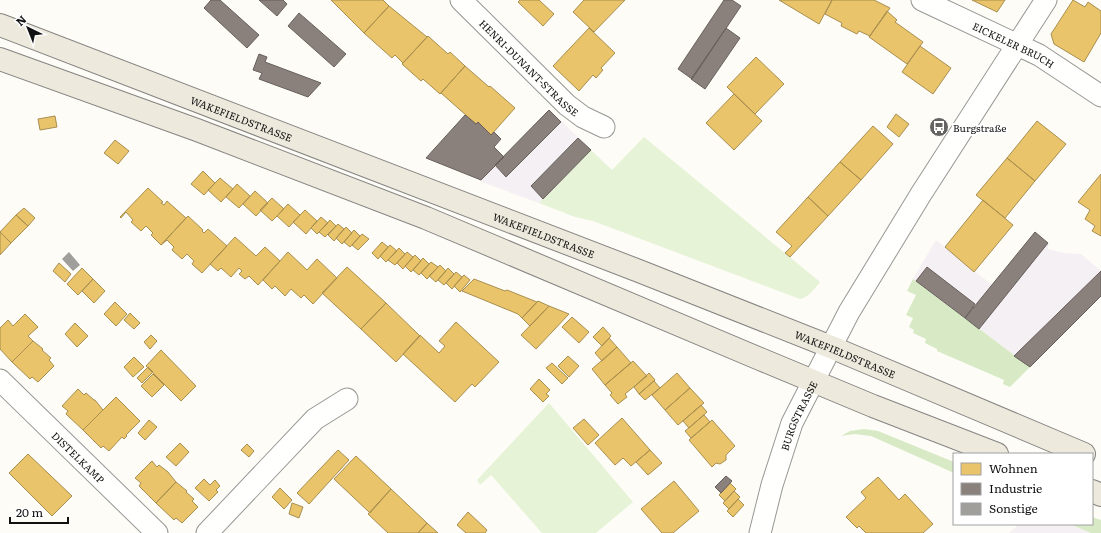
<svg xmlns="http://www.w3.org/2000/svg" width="1101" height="533" font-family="Literata,serif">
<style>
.industrial{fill:#f5f0f3}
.green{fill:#e7f3d7}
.forest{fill:#d8eac5}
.homes{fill:#e9c46a;stroke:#a88e4f}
.industry{fill:#8a817c;stroke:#665f5c}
.building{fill:#a19f9c}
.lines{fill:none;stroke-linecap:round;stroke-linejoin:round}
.minor-casing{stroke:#979795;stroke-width:23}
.major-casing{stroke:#858482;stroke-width:24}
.minor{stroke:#fffffe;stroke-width:21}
.major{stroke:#ede9dc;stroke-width:22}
.labels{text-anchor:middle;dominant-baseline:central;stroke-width:4;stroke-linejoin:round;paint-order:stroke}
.street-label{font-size:10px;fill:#111;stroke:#fff}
.poi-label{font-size:10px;fill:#111;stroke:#fff;text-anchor:start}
</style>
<rect width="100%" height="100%" fill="#fdfcf7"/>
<!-- industrial -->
<path class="industrial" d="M550 110 591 150 539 203 479 181Z
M1035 232 1048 243V249L1064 253 1081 254 1101 271V296L1030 367 913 279 936 240 992 285Z
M1019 524H1070L1091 533H1009Z"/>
<!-- green -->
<path class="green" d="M644 137 820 282C815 288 808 298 800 299L593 221 575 217 539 203 591 150 612 170Z
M549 403 633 502 596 533H542L491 475 480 485 477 480Z"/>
<!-- forest -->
<path class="forest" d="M913 279 1030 367 1010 387 1003 384 1004 380 937 351V349L925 343 926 339 913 333 914 330 909 327 913 318 906 315 916 295 907 291Z
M864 429 878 431 954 462V473L871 436 854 434 841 436 850 431Z
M1092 517 1101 520V533H1091L1070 524H1092Z"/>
<!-- homes -->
<path class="homes" d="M331 0H383L389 6 364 33Z
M520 0H539L554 14 543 26 518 2Z
M584 0H625L594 32 573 12Z
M779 0H832L819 24Z
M832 0H874L890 8 870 36 859 31 857 34 841 26 842 23 825 14Z
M972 0H1005L997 12Z
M1073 0 1085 7 1088 2 1101 11V33L1084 62 1054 44 1051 34Z
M389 6 427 37 403 63 395 55 392 58 364 33Z
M887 11 897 20 895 22 923 42 907 64 869 37Z
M589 28 615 53 601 68 603 70 596 78 593 75 579 91 553 66Z
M428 36 448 54 450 52 465 66 440 94 423 79 421 81 402 64Z
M920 46 951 68 933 94 902 72Z
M756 57 784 84 755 114 727 87Z
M465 66 489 87 490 86 515 108 491 135 478 122 476 124 441 93Z
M734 94 762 121 734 150 706 123Z
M896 114 909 124 899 137 887 127Z
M55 116 57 127 40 130 38 119Z
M1037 121 1066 144 1035 181 1007 158Z
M873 126 893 144 861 180 840 162Z
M115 140 129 151 118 164 104 153Z
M1007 158 1035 181 1005 218 976 195Z
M840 162 861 180 828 216 808 197Z
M203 171 215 183 204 195 191 184Z
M1101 174V236L1092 231 1095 226 1085 219 1090 210 1078 202Z
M220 178 233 189 221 202 208 190Z
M237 184 250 196 239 208 226 197Z
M148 188 163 202 161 203 164 205 167 201 186 218 161 245 151 235 153 233 146 226 141 231 131 222 133 220 126 212 121 218 120 217Z
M255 191 268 203 256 216 243 204Z
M808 197 828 216 790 257 785 253 792 246 776 232Z
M272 198 284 209 272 221 260 210Z
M983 200 1013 225 974 272 945 247Z
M288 204 300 215 289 227 277 216Z
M24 208 35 218 28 226 16 215Z
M305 210 317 221 306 234 293 222Z
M16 215 28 226 11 243 0 232Z
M188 216 203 230 202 231 204 233 208 229 227 246 202 273 192 264 194 261 187 254 182 259 172 250 174 247 167 240 161 245Z
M321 217 328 223 317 234 311 228Z
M330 220 336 226 325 237 319 232Z
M338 224 344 229 334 241 328 235Z
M346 227 352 233 342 244 336 238Z
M354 230 360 236 350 247 344 242Z
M0 232 11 243 0 255Z
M362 234 369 239 358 250 352 245Z
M235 237 256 256 265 247 280 261 258 285 249 276 245 279 239 274 242 271 239 268 231 277 221 268 218 271 210 264Z
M382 242 388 247 378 259 372 253Z
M390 245 397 251 386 262 380 256Z
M399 248 405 254 395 265 388 260Z
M288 252 307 270 317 259 337 278 313 304 304 295 301 298 291 289 285 296 275 286 272 289 263 280Z
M407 252 413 257 403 269 397 263Z
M415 255 421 261 411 272 405 266Z
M423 258 429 264 419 275 413 270Z
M431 262 438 267 427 279 421 273Z
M59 263 71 274 65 282 53 271Z
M440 265 446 271 436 282 429 276Z
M347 267 386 303 361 329 322 293Z
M82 268 93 279 78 295 67 284Z
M448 268 454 274 444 285 438 280Z
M456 272 462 277 452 289 446 283Z
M464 275 470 280 460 292 454 286Z
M93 279 105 291 94 303 82 291Z
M474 279 505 291 507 290 537 302 522 318 518 314 462 291Z
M538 301 549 306 530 326 522 318Z
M115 302 127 314 116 326 104 314Z
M386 303 420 336 396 362 361 329Z
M549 306 569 314 536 349 521 335Z
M130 313 140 323 134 329 124 320Z
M25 314 38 327 28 336 33 341 12 362 0 349V328L8 320 13 326Z
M572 317 589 332 579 343 562 327Z
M456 322 499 362 475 387 472 384 455 402 403 354 420 335 439 353 445 346 439 341Z
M75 323 88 336 77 347 65 334Z
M603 327 611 336 602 346 593 337Z
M151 335 157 341 150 349 144 342Z
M609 338 617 347 602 361 595 353Z
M33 341 43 349 42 350 51 358 49 360 54 366 38 382 32 377 30 379 12 362Z
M617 347 631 363 605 385 592 369Z
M161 350 196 386 181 401 146 366Z
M568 356 579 366 569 377 558 366Z
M134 357 144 367 133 377 124 367Z
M633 361 647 376 625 394 627 397 618 404 610 395 612 393 605 385Z
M552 363 568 378 562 384 546 368Z
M148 367 153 372 142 383 137 378Z
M649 373 655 380 639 394 634 387Z
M677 373 690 388 665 410 652 395Z
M153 374 164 385 152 397 141 386Z
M539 379 550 390 546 394 549 396 543 402 530 389Z
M654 381 660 388 645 400 639 394Z
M690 388 704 403 678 425 665 410Z
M78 389 84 395 86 393 94 400H95L103 410 83 430 66 414 68 411 62 406Z
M116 397 140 421 126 435 127 436 124 439 122 437 109 451 103 446 101 448 83 430Z
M701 405 707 412 689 428 683 421Z
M704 415 710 422 691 438 685 431Z
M622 418 650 450 631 466 623 458 615 465 595 443Z
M584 419 599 435 588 445 573 428Z
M149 420 157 427 145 440 138 433Z
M712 420 735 446 726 455V460L720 464 716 463 712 467 689 440Z
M180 443 189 452 176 466 166 457Z
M247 444 254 451 249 457 241 450Z
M338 450 349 460 309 504 297 493Z
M650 450 662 463 648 475 636 462Z
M28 454 72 496 52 516 9 473Z
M356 456 391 489 370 513 334 479Z
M152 461 157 467 159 465 168 472 176 482 156 503 139 486 141 483 135 478Z
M878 477 899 500 905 494 933 524 923 533H866L859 526 857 528 846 517 866 498 861 492Z
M204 479 210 485 215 480 220 486 216 490 218 492 209 501 195 488Z
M674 481 699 511 673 533H662L641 509Z
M176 482 187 491 186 492 194 499 192 501 198 507 182 523 176 518 174 520 156 503Z
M730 483 736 489 725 501 719 495Z
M280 488 292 500 284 509 272 497Z
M391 489 427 523 418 533H388L368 514Z
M734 491 740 497 729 509 723 503Z
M738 499 744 505 733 517 727 511Z
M292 503 303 507 299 518 289 514Z
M468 512 487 530 485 533H466L457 525Z
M427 523 438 533H418Z"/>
<!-- industry -->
<path class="industry" d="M211 0H220L259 35 247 48 204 8Z
M259 0H283L287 4 277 16Z
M724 0H732L741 6 692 79 678 69Z
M299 13 346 54 334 67 288 26Z
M726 28 740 38 705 89 691 79Z
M259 54 267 57 265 62 321 83 308 97 259 79 262 73 253 70Z
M549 110 561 122 506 177 495 165Z
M465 115 476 124 478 122 491 135 494 132 501 139 494 147 504 157 481 180 426 158Z
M578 138 591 150 543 199 531 186Z
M1035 232 1048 243 979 329 965 318Z
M927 267 975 304 965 318 916 281Z
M1101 271V296L1030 367 1014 356Z
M726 476 732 481 721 493 715 487Z"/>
<!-- building -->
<path class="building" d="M69 252 80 265 73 271 62 259Z"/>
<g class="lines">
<!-- minor casing -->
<g class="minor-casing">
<g id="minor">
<path id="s1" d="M461 0 567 105 583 117 604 127"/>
<path id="s2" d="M922 0 1039 55 1101 96"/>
<path id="s3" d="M0 380 157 533"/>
<path d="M207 533 315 419 347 399"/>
<path id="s4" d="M760 533 772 485 792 423 849 312 921 194 1046 0"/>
</g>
</g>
<!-- major casing -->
<g class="major-casing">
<g id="major">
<path id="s5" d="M0 25 639 271 831 347 1084 454"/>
<path d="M0 59 197 130 426 218 760 359 873 406 997 454"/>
<path d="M1092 491 1101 495"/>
</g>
</g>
<!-- minor -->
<use href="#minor" class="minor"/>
<!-- major -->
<use href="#major" class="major"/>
</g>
<!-- icons -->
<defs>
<g id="bus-disc" transform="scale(1)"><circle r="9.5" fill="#646362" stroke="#fff"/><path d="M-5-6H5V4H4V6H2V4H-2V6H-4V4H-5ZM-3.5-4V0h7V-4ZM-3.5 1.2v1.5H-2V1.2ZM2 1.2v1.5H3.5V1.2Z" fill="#fff"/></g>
</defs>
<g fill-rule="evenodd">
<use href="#bus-disc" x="939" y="127"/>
</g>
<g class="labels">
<!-- street labels -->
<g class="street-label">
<text stroke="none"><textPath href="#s2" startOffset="102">EICKELER BRUCH</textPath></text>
<text stroke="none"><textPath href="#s1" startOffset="96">HENRI-DUNANT-STRASSE</textPath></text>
<text stroke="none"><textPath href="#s5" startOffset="259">WAKEFIELDSTRASSE</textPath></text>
<text stroke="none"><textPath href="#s5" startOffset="583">WAKEFIELDSTRASSE</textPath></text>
<text stroke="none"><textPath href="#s5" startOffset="907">WAKEFIELDSTRASSE</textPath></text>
<text stroke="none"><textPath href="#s4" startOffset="124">BURGSTRASSE</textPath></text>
<text stroke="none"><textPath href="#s3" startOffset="110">DISTELKAMP</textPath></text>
</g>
<!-- poi labels -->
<g class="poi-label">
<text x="953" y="127">Burgstraße</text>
</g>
</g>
<!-- legend -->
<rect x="953" y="453" width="140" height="72" fill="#ffffff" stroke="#a0a0a0"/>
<rect x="961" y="463" width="20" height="12" fill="#e9c46a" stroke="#a0a0a0"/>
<text x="989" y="473" font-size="12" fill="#111111">Wohnen</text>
<rect x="961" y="483" width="20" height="12" fill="#8a817c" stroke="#a0a0a0"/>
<text x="989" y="493" font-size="12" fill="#111111">Industrie</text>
<rect x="961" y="503" width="20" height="12" fill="#a19f9c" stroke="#a0a0a0"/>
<text x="989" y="513" font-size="12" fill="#111111">Sonstige</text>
<!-- north arrow -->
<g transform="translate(28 28) rotate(317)" stroke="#ffffff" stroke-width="3" paint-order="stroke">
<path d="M0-3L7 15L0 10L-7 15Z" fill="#111111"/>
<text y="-6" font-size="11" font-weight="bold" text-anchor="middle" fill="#111111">N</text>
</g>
<!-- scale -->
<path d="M10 517v6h58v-6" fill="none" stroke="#111111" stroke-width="2"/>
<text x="16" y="517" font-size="12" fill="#111111" stroke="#ffffff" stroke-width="3" paint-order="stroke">20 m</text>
</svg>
